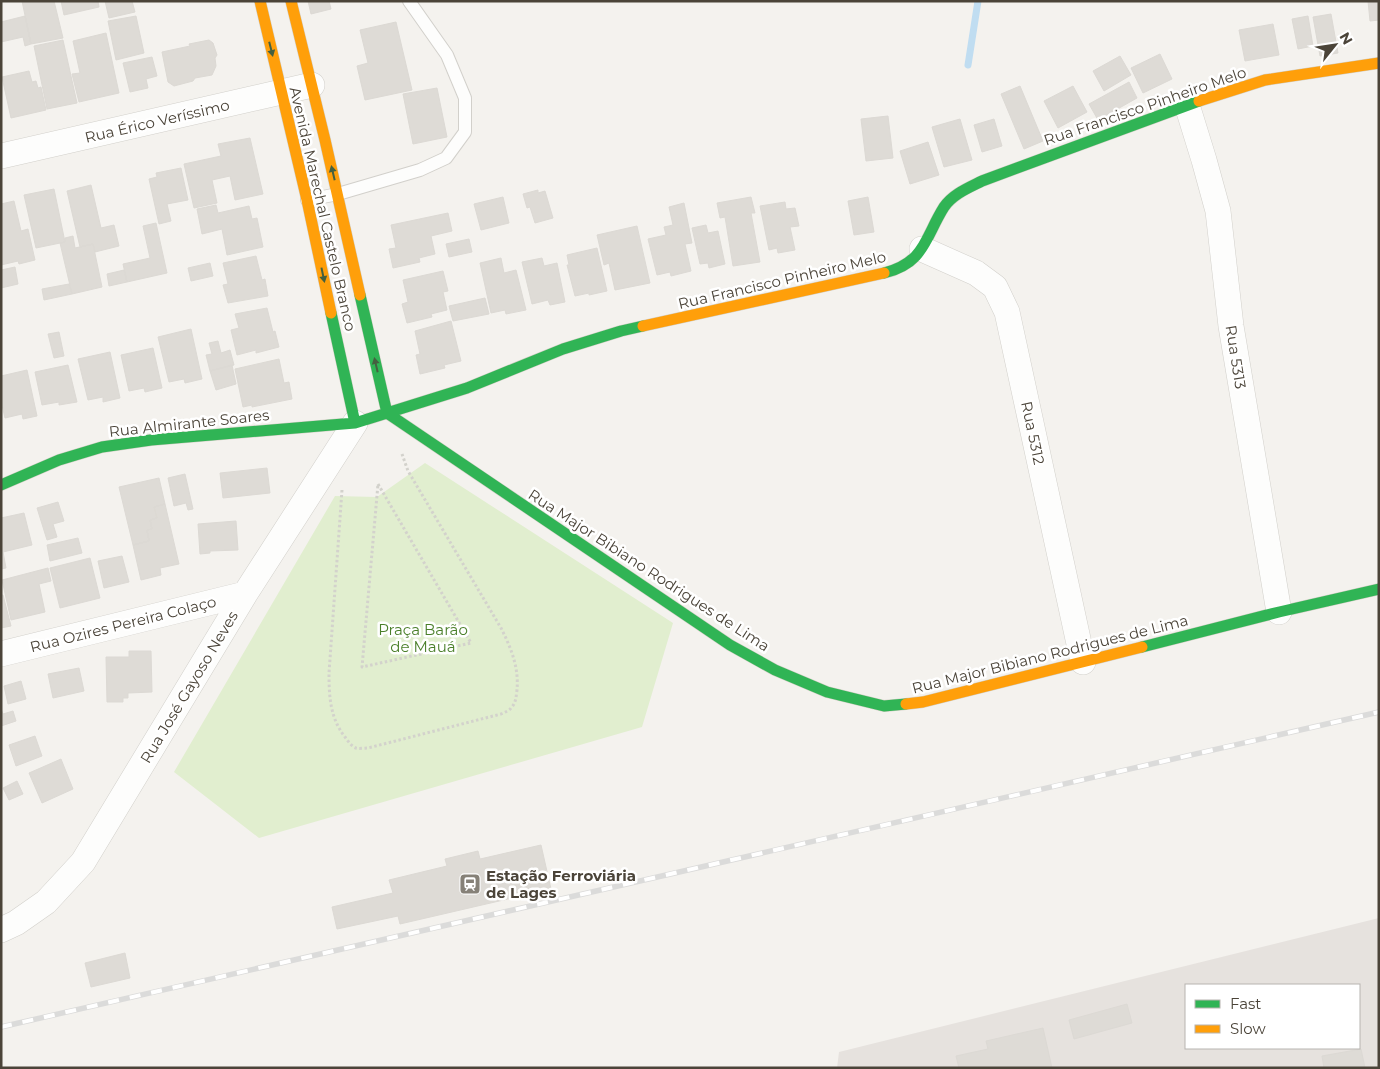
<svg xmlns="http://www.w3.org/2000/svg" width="1380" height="1069" font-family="Montserrat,sans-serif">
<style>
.industrial{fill:#e6e2de;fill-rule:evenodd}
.green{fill:#e1eecf}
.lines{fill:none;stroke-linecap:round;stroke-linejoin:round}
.stream{stroke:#c0ddf1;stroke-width:7}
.building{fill:#dedbd6;stroke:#dcd9d4}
.lane-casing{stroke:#d2d0cb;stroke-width:14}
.street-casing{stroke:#d2d0cb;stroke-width:26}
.fast-casing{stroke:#d3cfc5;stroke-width:12}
.slow-casing{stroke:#d3cfc5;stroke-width:12}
.path{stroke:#d3d2cc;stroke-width:3;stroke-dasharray:2.5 2.5;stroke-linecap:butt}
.lane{stroke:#fdfdfc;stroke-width:12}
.street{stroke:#fdfdfc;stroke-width:25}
.fast{stroke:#30b455;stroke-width:11}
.slow{stroke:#ff9f0a;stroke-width:11}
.rail-casing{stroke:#dbdbda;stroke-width:5.5}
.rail{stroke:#fff;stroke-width:4;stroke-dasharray:11;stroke-linecap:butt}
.oneway{fill:#446040}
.labels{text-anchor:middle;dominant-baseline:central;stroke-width:5;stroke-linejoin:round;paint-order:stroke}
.street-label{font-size:15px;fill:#4b4439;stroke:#fff}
.park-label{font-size:15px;fill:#4a7f2a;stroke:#fff}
.poi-label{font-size:15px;font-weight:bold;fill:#4b4439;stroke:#fff;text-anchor:start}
</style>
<rect width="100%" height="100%" fill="#f4f2ee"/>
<!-- industrial -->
<path class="industrial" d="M1379 918V1068H837L839 1052ZM1186 985H1359V1048H1186Z"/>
<!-- green -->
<path class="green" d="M425 463 673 623 642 727 259 838 174 772 335 496 377 497Z"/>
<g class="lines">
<!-- stream -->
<path class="stream" d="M968 65 978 1"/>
</g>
<!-- building -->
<path class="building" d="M22 1H54L63 38 31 44Z
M61 1H98L99 7 64 15Z
M105 1H132L135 12 109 18Z
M308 1H329L331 9 311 14Z
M1368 1H1379V20L1370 21Z
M1331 14 1338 53 1320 56 1313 17Z
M25 16 31 44 25 46 23 37 1 42V22Z
M136 16 144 53 116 60 108 21Z
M1308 16 1313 46 1298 49 1292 19Z
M396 22 412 90 365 100 357 66 368 63 360 30Z
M1273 24 1279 55 1245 61 1239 30Z
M106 33 119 93 79 102 72 74 80 73 73 41Z
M63 40 77 103 47 109 34 46Z
M209 40 213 43 217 55 215 58 216 66 212 75 195 78 193 81 174 86 168 82 162 52 190 46 189 44Z
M1160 54 1172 79 1143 93 1131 68Z
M1120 56 1131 75 1104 91 1093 71Z
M152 57 157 76 146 79 148 88 130 92 123 63Z
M29 71 32 82 36 81 38 88 41 87 46 110 11 118 2 77Z
M1129 82 1137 98 1098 120 1089 104Z
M1020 86 1043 141 1024 149 1001 94Z
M1073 86 1087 112 1058 128 1044 101Z
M437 88 447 137 413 144 403 94Z
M888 116 893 158 866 161 861 119Z
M960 119 972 160 944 167 932 127Z
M994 119 1002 146 982 152 974 125Z
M250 138 263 194 235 200 230 176 212 180 217 203 194 208 184 164 221 156 218 144Z
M928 142 939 175 910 184 900 151Z
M181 168 188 200 167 204 171 221 159 224 149 179 157 177 156 173Z
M91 185 101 228 114 225 119 246 95 252 93 244 80 247 67 191Z
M54 189 65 242 36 248 24 195Z
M538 190V193L545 191 553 218 535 223 530 207 527 208 523 194Z
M503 197 509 223 481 230 474 204Z
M751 197 755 213H751L760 262 733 266 725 217 720 218 717 203Z
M868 197 874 232 854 235 848 201Z
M14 201 21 231 28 229 35 260 19 264 18 261 1 265V204Z
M785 202 786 209 795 208 799 226 790 227 795 250 778 253 777 248 769 250 760 206Z
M684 203 692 243 685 244 691 271 671 276 670 272 657 275 648 239 666 235 664 227 673 225 669 207Z
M216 205 218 213 249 206 252 219 257 218 263 247 227 255 222 229 202 234 197 209Z
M448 213 452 231 431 236 435 254 419 258 420 262 393 268 389 249 396 248 391 225Z
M156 223 167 273 127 282 123 264 150 258 143 226Z
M706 225 708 233 718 231 725 264 709 268 708 263 700 264 692 228Z
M637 226 650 283 615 290 609 263 604 265 597 235Z
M73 236 75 248 93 244 102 287 72 294 60 243 65 242V238Z
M469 239 472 252 449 257 446 244Z
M597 248 607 291 589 295V293L575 296 567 265H569L567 255Z
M256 256 262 280 265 279 268 296 228 303 223 285 228 284 223 263Z
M501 258 504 273 516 270 526 310 506 314 505 310 491 313 480 263Z
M542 258 544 266 557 263 565 302 550 305 548 300 532 304 522 262Z
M210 263 213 276 191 281 188 268Z
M15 267 18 284 1 288V270Z
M124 270 127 282 109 286 107 274Z
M443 271 448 291 443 292 447 310 431 314 432 317 407 323 402 304 408 302 403 280Z
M69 284 72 294 44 300 42 289Z
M485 298 489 314 453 321 449 306Z
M267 308 273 332 275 331 279 347 256 353V350L237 355 231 330 239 328 235 314Z
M451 321 461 361 444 365 445 368 420 374 416 355 420 354 415 331Z
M191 329 202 379 185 383 184 379 169 382 158 337Z
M59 332 64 356 54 358 48 334Z
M218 341 221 353 230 350 234 365 210 371 206 355 212 354 209 343Z
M153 348 162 388 145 392 144 388 129 391 121 355Z
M110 352 120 398 103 402V397L88 400 78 359Z
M279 359 284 383 289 382 292 399 252 407V405L243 407 235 369Z
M68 365 77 402 59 405V402L42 405 35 372Z
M232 365 236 384 216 390 210 371Z
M27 370 37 416 23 419 22 414 5 418 1 401V376Z
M267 468 270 493 223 498 220 473Z
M185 474 193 509 188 510 186 503 174 506 168 478Z
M159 478 165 504 154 507 157 518 150 520 152 529 147 530 149 541 133 545 119 487Z
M58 502 64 521 53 524 57 537 47 540 37 508Z
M165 504 179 564 160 568 161 575 141 580 133 545 149 541 147 530 152 529 150 520 157 518 154 507Z
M24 513 32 545 3 552 6 568 1 569V518Z
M236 521 238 550 210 551V553L200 554 198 524Z
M78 538 82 553 50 561 47 545Z
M122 556 129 582 104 588 98 561Z
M90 558 100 598 60 608 50 568Z
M48 568 51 581 39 584 45 612 11 620 2 580Z
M1 595H3L11 626 1 628Z
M129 651H151L152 692 128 693V698H123V702H107L106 657H129Z
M79 668 84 691 53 698 48 674Z
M21 681 26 699 8 704 4 686Z
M1 709 3 714 13 711 16 721 1 726Z
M35 736 42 756 16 766 9 745Z
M61 759 73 789 42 803 29 773Z
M17 781 23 794 9 800 3 788Z
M541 845 551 889 400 924 398 916 337 929 332 907 393 893 389 880 447 866 445 859 478 851 480 859Z
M125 953 130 978 91 987 85 963Z
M1127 1004 1132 1023 1074 1039 1069 1020Z
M1043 1028 1052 1068H959L956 1056 988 1049 986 1041Z
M1361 1049 1365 1068H1324L1322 1056Z"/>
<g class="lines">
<!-- lane casing -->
<g class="lane-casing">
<path id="lane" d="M307 200 338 194 420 170 446 158 465 132V98L447 55 409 1"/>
</g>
<!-- street casing -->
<g class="street-casing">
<path id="street" d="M1187 105 1204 160 1218 211 1231 326 1279 612
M1 156 312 85
M922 249 976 273 995 287 1007 312 1083 662
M1 654 245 594
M1 930 16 923 46 902 83 862 245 594 355 423"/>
</g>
<!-- fast casing -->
<g class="fast-casing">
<path id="fast" d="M884 273C925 263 925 237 944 207 953 194 968 188 982 181L1199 101
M360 295 387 413
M331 313 355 423
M387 413 730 645 775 670 827 692 884 706 906 704
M1 485 59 460 102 447 151 440 355 423 467 388 563 349 621 331 643 326
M1142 647 1279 612 1379 589"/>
</g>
<!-- slow casing -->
<g class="slow-casing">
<path id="slow" d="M260 1 307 200 331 313
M291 1 325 140 360 295
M1199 101 1265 80 1379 63
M643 326 884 273
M906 704 923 702 1142 647"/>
</g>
<!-- path -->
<path class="path" d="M378 484 471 643 362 667Z
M342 490 329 673C329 696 330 718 345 737 348 741 351 746 356 748 359 749 364 748 368 748L501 714C505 712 509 711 511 708 516 703 516 697 517 690 519 667 511 648 501 628L408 471 402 454"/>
<!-- lane -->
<use href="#lane" class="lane"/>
<!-- street -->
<use href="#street" class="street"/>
<!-- fast -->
<use href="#fast" class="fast"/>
<!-- slow -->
<use href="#slow" class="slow"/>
<!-- rail casing -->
<g class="rail-casing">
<path id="rail" d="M1 1027 1379 712"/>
</g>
<!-- rail -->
<use href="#rail" class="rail"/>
</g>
<!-- one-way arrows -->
<defs><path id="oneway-solid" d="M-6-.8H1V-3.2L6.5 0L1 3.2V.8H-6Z" transform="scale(1.25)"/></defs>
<g class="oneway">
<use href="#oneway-solid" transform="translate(271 49) rotate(76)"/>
<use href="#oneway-solid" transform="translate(333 173) rotate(-103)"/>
<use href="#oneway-solid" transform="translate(323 275) rotate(78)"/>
<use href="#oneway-solid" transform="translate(376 365) rotate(-103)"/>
</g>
<!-- icons -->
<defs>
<g id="station-square" transform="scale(1.125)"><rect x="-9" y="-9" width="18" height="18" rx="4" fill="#868178" stroke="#fff"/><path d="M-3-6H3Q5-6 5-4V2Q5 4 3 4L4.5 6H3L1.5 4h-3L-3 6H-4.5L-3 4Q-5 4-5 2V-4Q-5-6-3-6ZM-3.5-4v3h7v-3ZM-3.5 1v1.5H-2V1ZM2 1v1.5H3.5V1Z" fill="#fff"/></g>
</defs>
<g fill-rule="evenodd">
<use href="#station-square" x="470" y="884"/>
</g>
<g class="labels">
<!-- street labels -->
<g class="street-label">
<text transform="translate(1145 106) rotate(-19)">Rua Francisco Pinheiro Melo</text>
<text transform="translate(157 121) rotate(-13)">Rua Érico Veríssimo</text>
<text transform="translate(323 209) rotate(77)">Avenida Marechal Castelo Branco</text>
<text transform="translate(782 280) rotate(-13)">Rua Francisco Pinheiro Melo</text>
<text transform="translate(1236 357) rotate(81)">Rua 5313</text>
<text transform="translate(189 423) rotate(-6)">Rua Almirante Soares</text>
<text transform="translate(1033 433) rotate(78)">Rua 5312</text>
<text transform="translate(649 570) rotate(33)">Rua Major Bibiano Rodrigues de Lima</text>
<text transform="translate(123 624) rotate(-14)">Rua Ozires Pereira Colaço</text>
<text transform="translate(1050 654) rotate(-14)">Rua Major Bibiano Rodrigues de Lima</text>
<text transform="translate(189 687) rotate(-59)">Rua José Gayoso Neves</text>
</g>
<!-- park labels -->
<g class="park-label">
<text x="423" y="629">Praça Barão<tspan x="423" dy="17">de Mauá</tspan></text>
</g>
<!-- poi labels -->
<g class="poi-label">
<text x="486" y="875">Estação Ferroviária<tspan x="486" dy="17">de Lages</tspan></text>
</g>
</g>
<!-- border -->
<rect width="1380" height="1069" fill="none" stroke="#4b4439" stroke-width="5"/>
<!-- legend -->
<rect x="1185" y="984" width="175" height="65" fill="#ffffff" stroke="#b7b4b0"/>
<rect x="1195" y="1000" width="25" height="8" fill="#30b455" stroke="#b7b4b0"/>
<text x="1230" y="1009" font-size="15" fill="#4b4439">Fast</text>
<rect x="1195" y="1025" width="25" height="8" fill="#ff9f0a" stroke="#b7b4b0"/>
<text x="1230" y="1034" font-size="15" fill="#4b4439">Slow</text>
<!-- north arrow -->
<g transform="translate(1335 45) rotate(60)" stroke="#ffffff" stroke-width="4" paint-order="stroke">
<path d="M0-4L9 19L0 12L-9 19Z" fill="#4b4439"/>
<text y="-8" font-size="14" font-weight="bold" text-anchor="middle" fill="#4b4439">N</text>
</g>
</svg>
